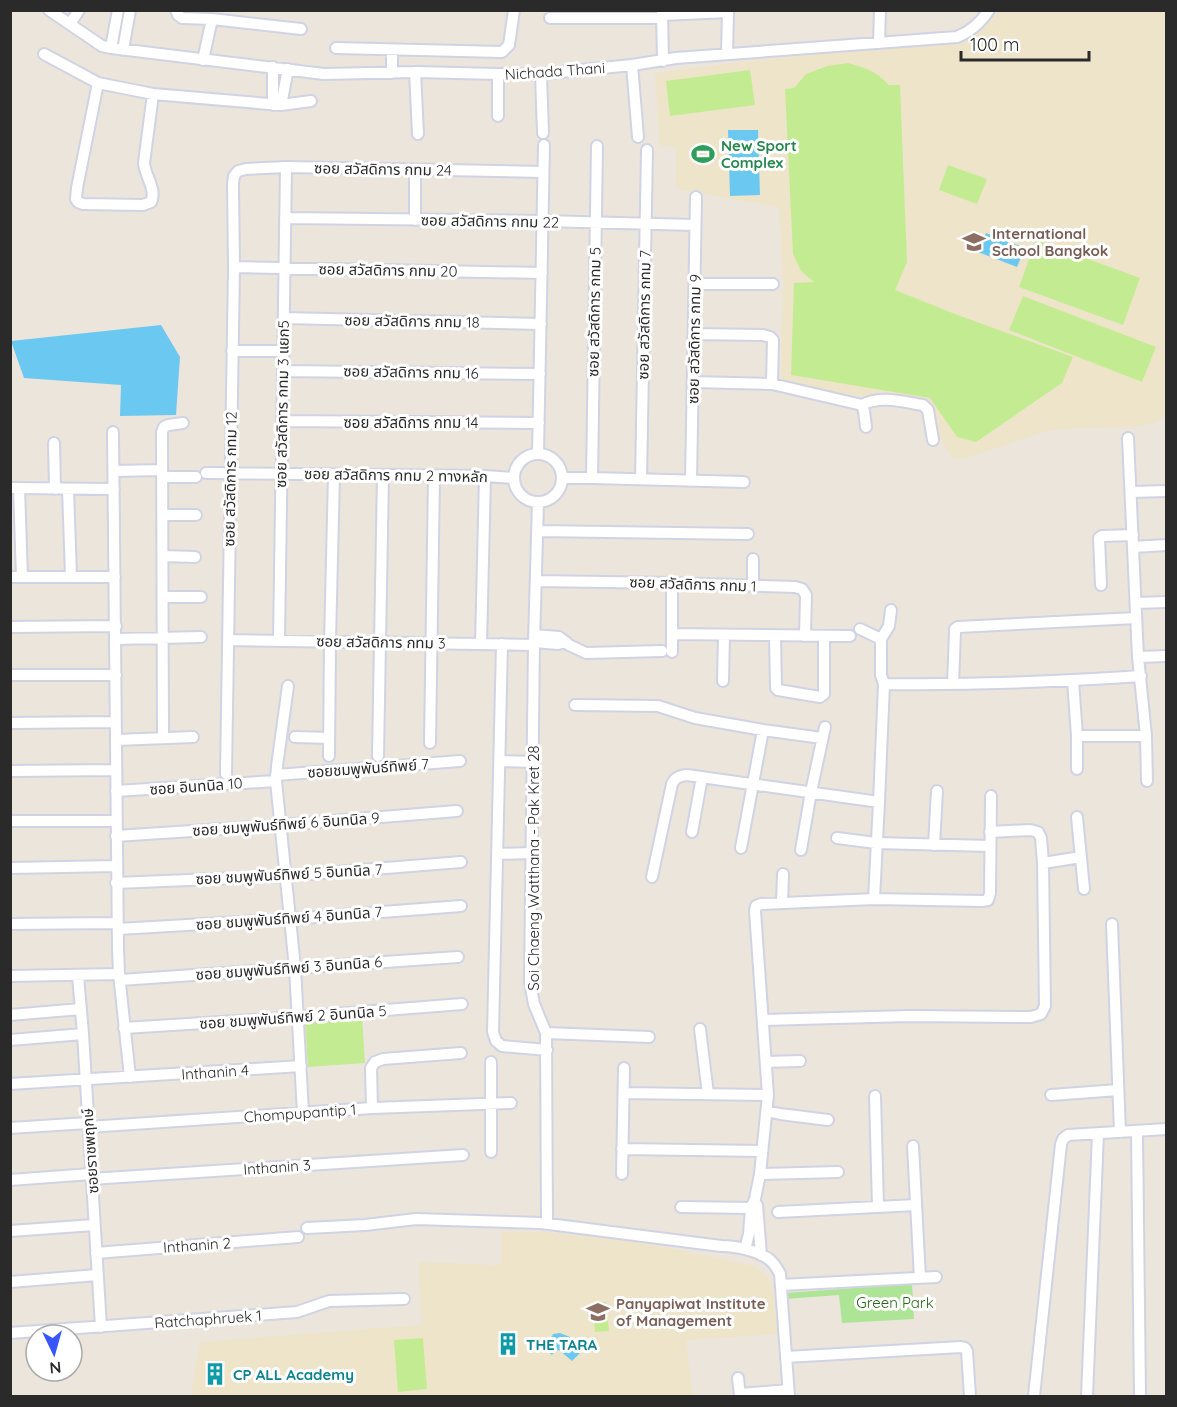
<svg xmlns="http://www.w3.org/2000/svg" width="1177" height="1407" font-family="Quicksand,'Noto Sans Thai',sans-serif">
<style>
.education{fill:#eee4ca}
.green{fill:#aee496}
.pitch{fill:#c3ec92}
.water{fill:#6bc9f1}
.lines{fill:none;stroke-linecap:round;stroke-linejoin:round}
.minor-casing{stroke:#d0d3e3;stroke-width:14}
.minor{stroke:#fff;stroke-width:10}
.labels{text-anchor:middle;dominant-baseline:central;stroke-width:6;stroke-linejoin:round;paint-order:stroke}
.street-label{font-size:15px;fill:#2a2a2a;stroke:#fff}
.leisure-label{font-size:15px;font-weight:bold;fill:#27864d;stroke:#fff;text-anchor:start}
.education-label{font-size:15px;font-weight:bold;fill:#785e54;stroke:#fff;text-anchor:start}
.park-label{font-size:15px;fill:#266818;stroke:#fff}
.culture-label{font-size:15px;font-weight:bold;fill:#0d838f;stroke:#fff;text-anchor:start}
</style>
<rect width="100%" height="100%" fill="#ece5db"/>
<!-- education -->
<path class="education" d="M1001 11H1166V415L1156 423 1133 427 1077 428 1047 431 967 458 953 459 920 405 781 384 783 276 779 207 676 189V147L660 146 655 73 763 59 966 42Z
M501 1232H542L651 1244 754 1266 763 1272 769 1280 773 1291 778 1334 686 1340 693 1396H191L200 1342 421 1325 419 1262 501 1265Z"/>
<!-- green -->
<path class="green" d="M912 1284 914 1319 842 1323 839 1295 785 1299V1293Z"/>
<!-- pitch -->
<path class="pitch" d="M848 63C866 68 876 71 889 85H900L907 262 895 290 955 314 1073 357 1062 383 976 442 957 437 930 398 791 375 794 283 814 282 801 271 793 254 785 89 794 88 806 74 827 66Z
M750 70 755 105 670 116 666 81Z
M948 165 987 179 977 204 939 190Z
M1036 240 1140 278 1123 325 1019 287Z
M1023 296 1156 347 1142 382 1009 330Z
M362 1016 365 1063 308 1067 305 1020Z
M606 1302 609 1331 595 1332 593 1303Z
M423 1338 427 1389 398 1392 394 1340Z"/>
<!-- water -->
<path class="water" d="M758 130 760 195 730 196 728 130Z
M986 233 1025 248 1017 267 978 252Z
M161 325 180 357 176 415 120 416 121 385 24 378 11 341Z
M560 1333 570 1337V1345L581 1352 572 1361 559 1350 555 1351 552 1355 546 1350 553 1334Z"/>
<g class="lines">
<!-- minor casing -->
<g class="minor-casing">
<path id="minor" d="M49 10 102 46 111 48 324 74 415 72 498 74H541L632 65 676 58 957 37C970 32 981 22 989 10
M176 10 178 15 182 18 212 19 301 29
M662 14 663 61
M662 15 728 12
M550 18H662
M70 24 79 10
M879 43 880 10
M111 48 118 10
M336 48 502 52 509 45 514 10
M123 50 130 10
M44 54 98 83 153 94 281 105 311 101
M727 54 728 10
M203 60 212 19
M632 65 638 137
M273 67V105
M415 72 418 134
M392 73V50
M498 74V116
M541 74 543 133
M98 83 77 188 76 199 78 202 83 204 143 205 151 202C157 190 145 176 144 163L153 94
M281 105 288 69
M415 170V220
M285 218 543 221 695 225
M234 267 542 273
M695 284H773
M284 318 541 324
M694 334 763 335 770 337 773 340 772 384
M232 351H283
M283 371 540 374
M693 382 772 384 862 405 864 411 866 427
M862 405C881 395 903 402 923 405L928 410 933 440
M282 421 539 423
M113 432 118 949 119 974 130 1077
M1128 438 1138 657 1146 736 1147 781
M54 443 55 489
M538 453 544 145
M514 478a24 24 0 1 1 48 0a24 24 0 1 1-48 0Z
M114 471 162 470
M206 473 485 476 513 478
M162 477H196
M562 478H592L744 482
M592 478 597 146
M641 479 647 150
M691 481 696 197
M10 488 114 489
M19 488 22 577
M68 489 71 576
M1131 492 1166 491
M538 502 534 642 530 982 534 1004 546 1033 547 1223
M163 515H196
M537 531 748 534
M1133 547 1166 545
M163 556 195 557
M753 559V586
M10 577H115
M536 581 672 583 795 587 802 589 806 595 805 636
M1101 585 1099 538 1102 536 1133 535
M163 597H201
M1136 603 1166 602
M10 627 116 626
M860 629 881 639
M672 634 850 636
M534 635 559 637 569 645 586 653 662 651
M775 636 776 688 778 690 820 697 824 694V636
M116 639 201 637
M228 640 534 645
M279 640 286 167
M534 642 558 644 566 642
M481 644 485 476
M502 644 493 1032 496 1041 502 1046 547 1050
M672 652V583
M1138 657 1166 656
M10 675H116
M723 681 724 635
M1073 681 1077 736H1146
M884 684C969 685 1055 682 1141 676
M953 684 955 632V629L958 627 1136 618
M288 686 277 766 276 781 295 968 303 1113
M575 705 658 706 695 718 763 730 822 738
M10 723 116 722
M1077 736V769
M295 737 329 738
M163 738 162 432 164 427 168 425 183 423
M116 740 193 737
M430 743 434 476
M329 756 330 641 334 475
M378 756 383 475
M500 761 533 762
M10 771 116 770
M226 774 234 267 233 184 234 176 238 171 246 169 286 167 543 172
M276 775 460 761
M116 791 276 781
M1077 817 1084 889
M10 821H116
M692 832 702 777
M116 836 281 825 457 811
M837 838 876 843 990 846
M934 845 937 791
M741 848 763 730
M801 850 811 792 825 727
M497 854 531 853
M1043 863 1081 857
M10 868 116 866
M652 877 672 784C675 777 680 776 687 775L879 802
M116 883 286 876 461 862
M874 899 879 802 884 684 881 675V639L889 626 891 610
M782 903 783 874
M10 924 117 923
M1112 924 1120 1132
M118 929 290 919 461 906
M10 976 119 974
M78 976 83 1034 101 1327
M120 980 458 957
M10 1015 81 1009
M763 1020 909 1016 1031 1017 1041 1014 1045 1006 1043 863 1041 838 1038 832 1030 830 990 832
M124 1028 298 1017 462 1004
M700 1029 708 1094
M546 1033 649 1037
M10 1040 83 1034
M491 1062V1152
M766 1062 800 1061
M10 1084 301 1066
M624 1093 768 1095
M1051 1095 1118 1090
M875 1096 878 1206
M372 1108 371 1068 375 1062 383 1059 461 1053
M767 1111 780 1114 828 1120
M88 1127 372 1108 511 1103
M10 1128 88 1123
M1137 1132 1140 1396
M913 1146 920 1278
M622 1149 762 1151
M622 1174 624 1068
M760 1174 838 1172
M91 1179 463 1155
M10 1180 91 1174
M757 1205 761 1255
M681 1207 751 1208
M778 1212 916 1205
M307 1228 365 1225 416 1219 541 1223 721 1246C736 1246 762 1251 772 1262 775 1265 778 1270 780 1274L789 1396
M10 1231 94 1225
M745 1249 749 1234 751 1208 755 1199 760 1174 768 1095 755 911 756 906 761 904 874 899 982 901 988 900 990 893 991 796
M96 1253 298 1237
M10 1282 97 1275
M781 1285 936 1277
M10 1333 297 1312 329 1301 404 1299
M786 1357 961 1347 965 1348 967 1351 970 1396
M738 1378 740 1396
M740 1394 788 1390
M1034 1396 1061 1144 1063 1139 1068 1135 1166 1129
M1087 1396 1098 1134"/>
</g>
<!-- minor -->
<use href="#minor" class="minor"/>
</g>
<!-- icons -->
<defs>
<g id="stadium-bare" transform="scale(1.8)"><path d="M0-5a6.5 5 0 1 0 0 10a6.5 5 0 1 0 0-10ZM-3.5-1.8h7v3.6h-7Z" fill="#2e9e5b" stroke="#fff" stroke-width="2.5" paint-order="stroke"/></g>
<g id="school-bare" transform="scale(1.8)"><path d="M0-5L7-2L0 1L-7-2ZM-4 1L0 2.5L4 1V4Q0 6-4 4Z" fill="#8d6e63" stroke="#fff" stroke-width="2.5" paint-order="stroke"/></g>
<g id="university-bare" transform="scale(1.8)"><path d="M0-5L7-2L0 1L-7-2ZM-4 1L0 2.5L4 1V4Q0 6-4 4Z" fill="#8d6e63" stroke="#fff" stroke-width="2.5" paint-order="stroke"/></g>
<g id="building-bare" transform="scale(1.8)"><path d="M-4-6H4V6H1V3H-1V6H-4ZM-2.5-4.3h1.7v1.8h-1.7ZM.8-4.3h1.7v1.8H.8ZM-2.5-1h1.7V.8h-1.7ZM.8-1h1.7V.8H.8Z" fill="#0f9aa8" stroke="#fff" stroke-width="2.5" paint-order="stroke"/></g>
</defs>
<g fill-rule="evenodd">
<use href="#stadium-bare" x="703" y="154"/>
<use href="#school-bare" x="974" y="242"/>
<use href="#university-bare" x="598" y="1312"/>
<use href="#building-bare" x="508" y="1344"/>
<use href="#building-bare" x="215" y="1374"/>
</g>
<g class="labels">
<!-- street labels -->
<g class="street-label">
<text transform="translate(555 71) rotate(-4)">Nichada Thani</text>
<text transform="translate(383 169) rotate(1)">ซอย สวัสดิการ กทม 24</text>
<text transform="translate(490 221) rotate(1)">ซอย สวัสดิการ กทม 22</text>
<text transform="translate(388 270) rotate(1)">ซอย สวัสดิการ กทม 20</text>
<text transform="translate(594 312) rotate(-89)">ซอย สวัสดิการ กทม 5</text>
<text transform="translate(644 315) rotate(-89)">ซอย สวัสดิการ กทม 7</text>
<text transform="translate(412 321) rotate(1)">ซอย สวัสดิการ กทม 18</text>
<text transform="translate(694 339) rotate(-89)">ซอย สวัสดิการ กทม 9</text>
<text transform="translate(411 372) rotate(1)">ซอย สวัสดิการ กทม 16</text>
<text transform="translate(282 404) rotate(-89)">ซอย สวัสดิการ กทม 3 แยก5</text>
<text x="411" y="422">ซอย สวัสดิการ กทม 14</text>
<text transform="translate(396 475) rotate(1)">ซอย สวัสดิการ กทม 2 ทางหลัก</text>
<text transform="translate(230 479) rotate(-89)">ซอย สวัสดิการ กทม 12</text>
<text transform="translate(693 584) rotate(2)">ซอย สวัสดิการ กทม 1</text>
<text transform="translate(381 642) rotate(1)">ซอย สวัสดิการ กทม 3</text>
<text transform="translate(368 768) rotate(-4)">ซอยชมพูพันธ์ทิพย์ 7</text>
<text transform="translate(196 786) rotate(-4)">ซอย อินทนิล 10</text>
<text transform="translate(286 824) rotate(-4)">ซอย ชมพูพันธ์ทิพย์ 6 อินทนิล 9</text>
<text transform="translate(533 868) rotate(-90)">Soi Chaeng Watthana - Pak Kret 28</text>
<text transform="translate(289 874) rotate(-3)">ซอย ชมพูพันธ์ทิพย์ 5 อินทนิล 7</text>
<text transform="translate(289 918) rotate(-4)">ซอย ชมพูพันธ์ทิพย์ 4 อินทนิล 7</text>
<text transform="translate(289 968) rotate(-4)">ซอย ชมพูพันธ์ทิพย์ 3 อินทนิล 6</text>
<text transform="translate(293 1017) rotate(-4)">ซอย ชมพูพันธ์ทิพย์ 2 อินทนิล 5</text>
<text transform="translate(215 1072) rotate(-4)">Inthanin 4</text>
<text transform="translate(300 1113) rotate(-4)">Chompupantip 1</text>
<text transform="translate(90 1151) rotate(-94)">ซอยราชพฤกษ์</text>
<text transform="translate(277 1167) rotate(-4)">Inthanin 3</text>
<text transform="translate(197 1245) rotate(-4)">Inthanin 2</text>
<text transform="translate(208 1319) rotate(-4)">Ratchaphruek 1</text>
</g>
<!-- leisure labels -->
<g class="leisure-label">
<text x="721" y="145">New Sport<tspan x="721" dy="17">Complex</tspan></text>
</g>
<!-- education labels -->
<g class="education-label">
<text x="992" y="233">International<tspan x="992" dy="17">School Bangkok</tspan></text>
<text x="616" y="1303">Panyapiwat Institute<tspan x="616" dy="17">of Management</tspan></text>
</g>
<!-- park labels -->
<g class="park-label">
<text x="895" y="1302">Green Park</text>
</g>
<!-- culture labels -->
<g class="culture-label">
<text x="526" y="1344">THE TARA</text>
<text x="233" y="1374">CP ALL Academy</text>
</g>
</g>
<!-- border -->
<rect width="1177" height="1407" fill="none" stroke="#2a2a2a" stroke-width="24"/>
<!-- north arrow -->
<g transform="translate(54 1353) rotate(175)"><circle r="28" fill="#ffffff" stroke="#aaaaaa" stroke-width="1.5"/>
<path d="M0-4.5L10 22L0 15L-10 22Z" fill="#3756fe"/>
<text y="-9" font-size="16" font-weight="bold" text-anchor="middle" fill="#2a2a2a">N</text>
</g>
<!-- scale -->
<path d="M961 51v9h128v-9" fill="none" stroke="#2a2a2a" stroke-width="3"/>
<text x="970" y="51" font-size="18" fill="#2a2a2a" stroke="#ffffff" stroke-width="4.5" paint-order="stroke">100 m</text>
</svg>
